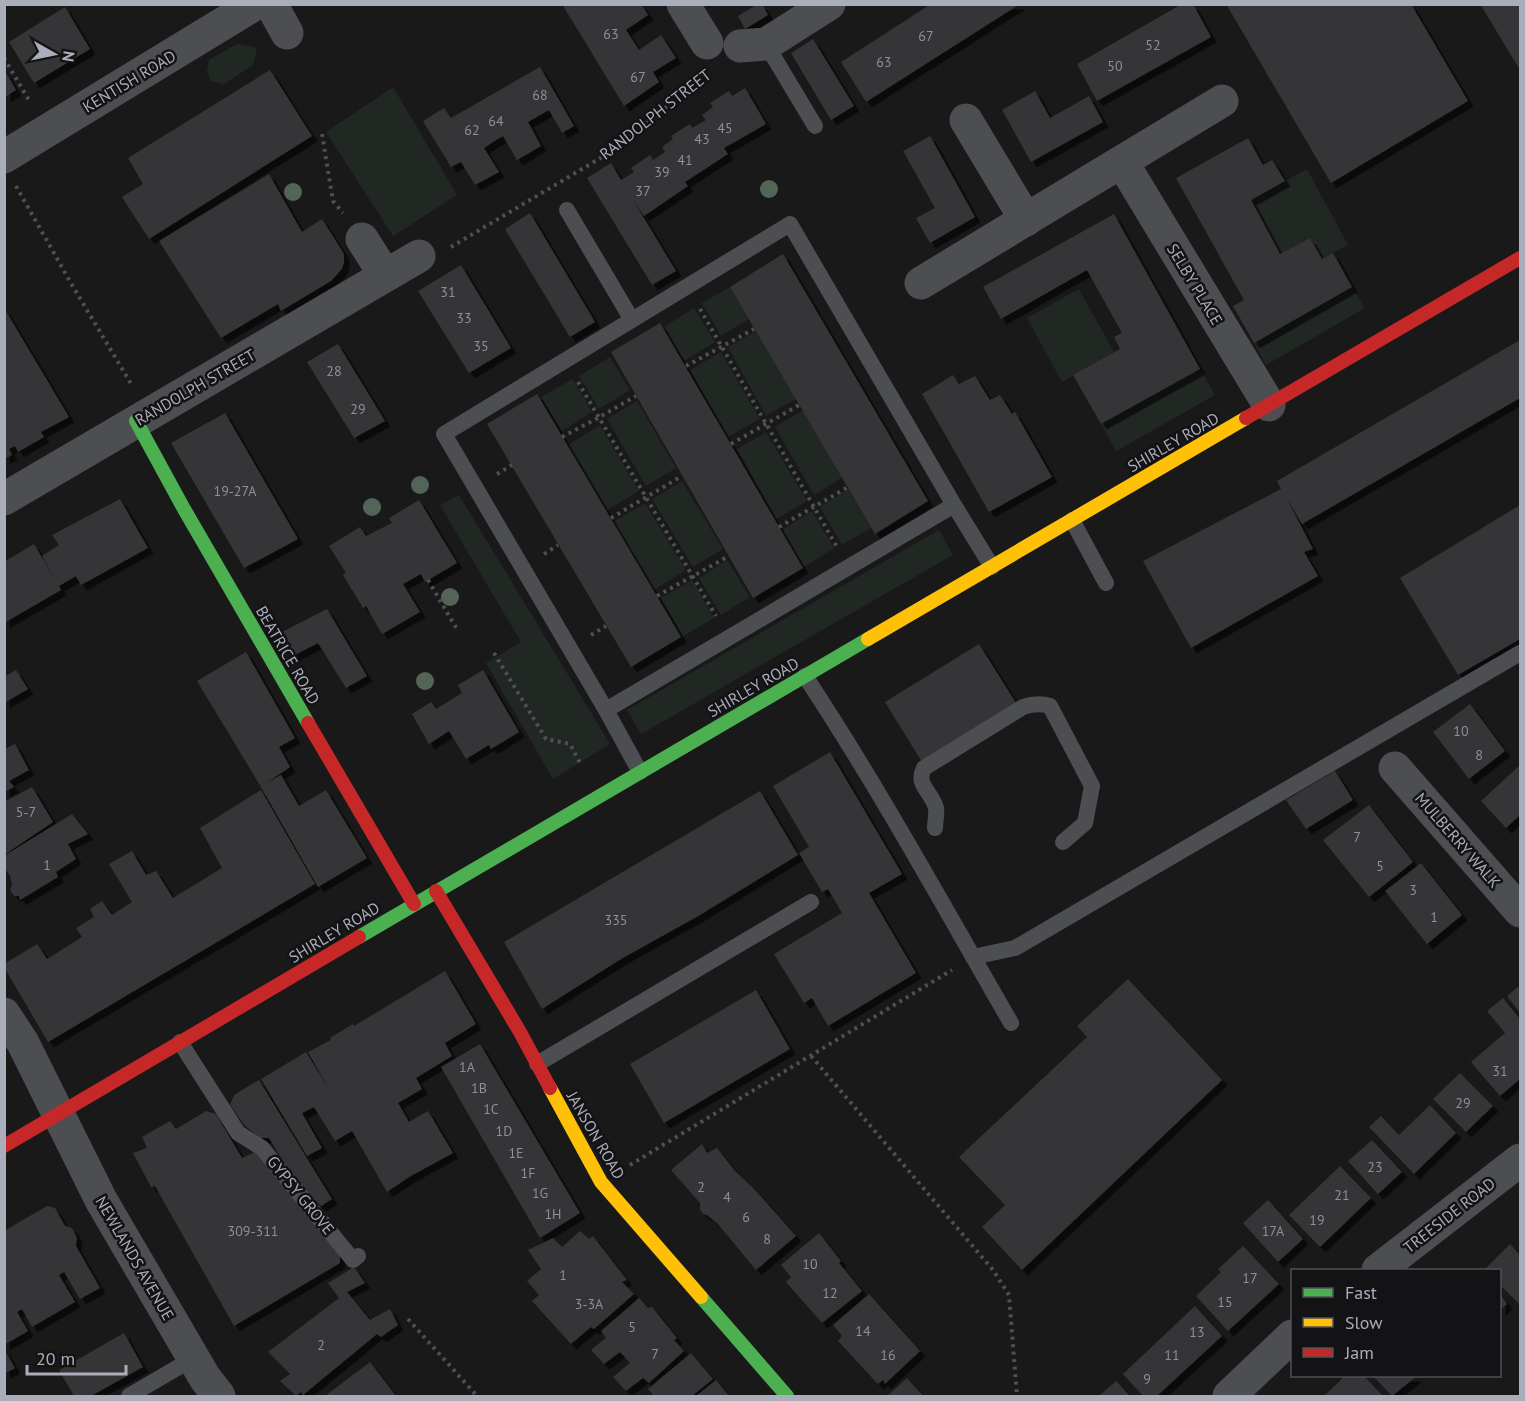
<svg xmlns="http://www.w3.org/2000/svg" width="1525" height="1401" font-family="'PT Sans',sans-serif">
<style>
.green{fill:#212823}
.building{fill:#353537;filter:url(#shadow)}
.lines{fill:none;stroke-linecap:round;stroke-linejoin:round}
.path{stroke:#4f4f54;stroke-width:4;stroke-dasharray:3 4.5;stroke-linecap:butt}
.lane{stroke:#4d4e52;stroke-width:16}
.street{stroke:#4d4e52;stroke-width:33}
.fast{stroke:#4caf50;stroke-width:14}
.slow{stroke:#ffc107;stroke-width:14}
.jam{stroke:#c62828;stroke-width:14}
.tree{fill:#536557}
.labels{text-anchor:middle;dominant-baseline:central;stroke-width:5;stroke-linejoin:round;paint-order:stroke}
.number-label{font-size:14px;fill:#8d8f99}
.street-label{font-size:16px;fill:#aaadba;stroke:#131315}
</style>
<defs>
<filter id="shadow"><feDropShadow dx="5.5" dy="5.5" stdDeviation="0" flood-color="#0009"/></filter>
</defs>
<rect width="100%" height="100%" fill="#191919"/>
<!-- green -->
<path class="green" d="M237 44 257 48 253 65 224 84 211 81 207 71 209 60Z
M393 87 457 195 393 236 326 132Z
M1307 169 1348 245 1322 259 1310 238 1280 254 1251 200Z
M730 287 749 319 721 336 702 303Z
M1352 287 1365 308 1266 365 1254 343Z
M1079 289 1114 352 1062 382 1027 318Z
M694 308 715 342 684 361 664 327Z
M756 331 796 399 766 416 728 347Z
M721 352 760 419 728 437 690 370Z
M610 357 630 390 599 409 579 376Z
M1200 369 1215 395 1116 451 1101 424Z
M573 379 592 412 562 431 541 397Z
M637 401 676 468 646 486 607 419Z
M803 410 842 478 814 495 775 427Z
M600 425 639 491 607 510 568 445Z
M766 432 807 501 776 519 737 449Z
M682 481 723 549 693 567 652 499Z
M848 489 871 528 842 545 820 507Z
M459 495 610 744 553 779 486 663 521 642 440 505Z
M645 503 686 570 654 590 613 522Z
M812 511 834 548 804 567 782 530Z
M939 530 953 555 641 734 627 710Z
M727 560 750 597 721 615 699 578Z
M692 580 714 618 683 636 661 598Z"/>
<!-- building -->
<path class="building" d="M562 4H611L612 6 615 4H641L648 15 626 30 639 50 661 35 676 58 653 72 659 82 624 106Z
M758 4H762L768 15 745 29 738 16Z
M931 4H1020L866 102 841 62Z
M1182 4H1193L1211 37 1097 101 1077 64Z
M1226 4H1411L1468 101 1331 183Z
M1480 4H1520V70Z
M65 7 90 49 34 83 9 42Z
M813 39 854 106 831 120 791 53Z
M540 67 574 126 562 133 549 110 528 122 541 146 517 160 503 136 493 142 484 148 499 172 475 185 461 162 451 167 423 121 444 108 451 118Z
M270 70 312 136 149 239 122 197 143 184 128 158Z
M5 71 16 90 5 97Z
M745 88 766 124 724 148 728 154 685 182 688 186 644 216 633 200 676 271 652 285 587 178 611 163 621 180 634 172 631 168 650 155 653 160 665 152 662 147 673 139 671 136 690 124 692 128 706 120 702 115 713 107 710 103 729 91 732 96Z
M1035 91 1050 118 1089 96 1103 122 1031 162 1002 110Z
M930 136 975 217 930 243 916 218 935 208 903 151Z
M1248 138 1263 165 1272 160 1285 181 1251 200 1280 254 1310 238 1322 259 1333 253 1352 287 1254 343 1233 306 1244 300 1176 178Z
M269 174 302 232 322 219 344 254V262L342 269 331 281 281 311 278 304 221 338 159 241Z
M530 213 595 322 570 337 505 229Z
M1114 214 1200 369 1101 424 1073 375 1120 349 1114 337 1122 333 1087 270 1001 319 983 287Z
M783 254 928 501 875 534 730 287Z
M461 265 511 348 469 373 418 291Z
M4 308 69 417 41 432 44 437 18 452 15 446 9 449 12 455 4 459Z
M660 323 803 568 753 598 611 352Z
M1520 340V398L1302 524 1286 497 1313 549 1304 552 1318 576 1191 648 1143 561 1281 489 1277 481Z
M338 344 385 421 354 438 307 362Z
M953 375 959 384 975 376 990 400 1000 395 1012 414 1015 412 1052 477 989 512 922 394Z
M537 394 681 637 631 667 487 424Z
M225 413 298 539 244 568 171 443Z
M120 499 148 548 81 585 76 576 59 586 61 590 4 623V562L34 544 56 581 42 556 59 545 52 535Z
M419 500 457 563 425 582 421 574 403 584 420 612 382 634 366 606 363 608 343 575 346 573 329 546 360 527 366 536 392 523 389 518Z
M1520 505V639L1458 675 1400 578Z
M327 609 367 676 346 688 318 643 291 657 278 634Z
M979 644 1016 703 922 762 885 702Z
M246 652 295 738 279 747 290 767 265 784 281 775 299 806 326 790 367 858 318 887 261 787 197 681Z
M16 670 28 689 4 703V677Z
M483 670 519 732 491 749 489 745 466 759 449 731 429 744 412 714 431 702 436 709 462 693 458 685Z
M1470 704 1505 751 1469 779 1433 732Z
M15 744 29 770 9 781 14 787 4 792V749Z
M830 752 902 874 869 893 916 973 828 1026 812 998 804 1003 774 954 842 913 828 889 822 892 799 853 809 847 773 786Z
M1519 766 1520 767V815L1506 828 1481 801Z
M1335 771 1353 800 1306 829 1286 800Z
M32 787 53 822 4 855V802Z
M261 790 315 884 48 1042 4 967V964L37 944 47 959 82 937 76 928 94 917 90 909 102 901 112 915 132 902 109 864 132 851 146 875 156 871 173 898 222 868 200 828Z
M760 791 798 855 700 915 621 959 542 1009 504 942Z
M1369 805 1413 862 1369 897 1323 840Z
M72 814 88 834 68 844 76 859 56 872 58 877 20 900 19 896H14L10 890 12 885 10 876 7 871 4 873V856Z
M1421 863 1462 915 1427 944 1385 891Z
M445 971 476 1024 445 1043 452 1056 416 1078 422 1089 398 1103 409 1122 428 1111 453 1153 409 1177 387 1192 352 1131 335 1141 314 1107 302 1113 322 1148 307 1156 261 1079 306 1052 329 1089 308 1052 331 1040 330 1038 353 1024 354 1026Z
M1128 979 1222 1080 1022 1270 982 1227 1005 1205 959 1157 1087 1037 1077 1026Z
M1518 987 1520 990V1013L1507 996Z
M756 990 790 1049 664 1123 630 1064Z
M1503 998 1520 1019V1079L1500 1096 1471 1062 1505 1033 1487 1011Z
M480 1044 580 1213 540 1238 441 1067Z
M1460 1073 1493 1106 1466 1132 1433 1099Z
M259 1080 332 1199 321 1206 314 1200 288 1169 269 1138H260L245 1126 230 1105 234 1095Z
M1430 1105 1456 1133 1414 1174 1369 1127 1381 1116 1399 1135Z
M206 1111 216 1114 242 1158 257 1151 340 1249V1263L234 1326 155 1186 151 1187 133 1153 147 1148 142 1137 170 1121 176 1129Z
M1372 1140 1402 1172 1378 1194 1348 1161Z
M702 1144 707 1153 717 1148 735 1171 755 1190 796 1236 756 1270 718 1224 707 1215 703 1214 700 1210V1203L671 1170Z
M1340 1166 1371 1198 1320 1247 1289 1215Z
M1268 1200 1303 1239 1278 1262 1243 1223Z
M47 1206 55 1208 65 1226 72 1228 77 1238 76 1246 100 1288 80 1299 64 1272 59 1275 75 1302 32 1327 22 1309 17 1312 28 1331 4 1345V1231Z
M580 1231 589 1239 593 1236 627 1280 622 1282 634 1294 594 1329 591 1327 571 1344 532 1301 539 1295 527 1281 541 1269 528 1250 553 1238 562 1247Z
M819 1233 841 1261 839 1263 862 1291 822 1323 786 1282 791 1277 781 1265Z
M1510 1244 1520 1255V1303L1519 1304 1500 1285V1270H1484Z
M1243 1246 1279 1284 1228 1331 1196 1296 1221 1272 1218 1269Z
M354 1267 365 1283 347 1292 370 1320 390 1309 398 1325 381 1337 377 1334 303 1395 301 1392 296 1396 280 1381 290 1374 268 1352 339 1298 328 1283Z
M869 1294 920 1351 885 1384 883 1380 878 1384 838 1341 842 1336 833 1325Z
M1500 1294 1507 1304 1500 1310Z
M639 1298 648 1308 652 1307 677 1338 674 1340 684 1351 649 1383 643 1378 626 1391 613 1377 630 1363 620 1352 604 1364 591 1350 606 1338 601 1331Z
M1195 1306 1222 1336 1157 1396H1143L1123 1374Z
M124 1333 143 1367 91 1396H74L59 1370Z
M4 1349 15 1368 4 1374Z
M691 1353 713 1379 692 1396H652L653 1395 648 1389Z
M370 1362 396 1396H325Z
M1345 1376H1364L1383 1396H1324Z
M1373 1376H1417L1392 1396Z
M907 1378 923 1396H887Z
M716 1380 729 1396H696Z
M1116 1381 1130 1396H1099Z"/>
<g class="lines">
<!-- path -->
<path class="path" d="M4 58 30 102
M322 134 333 201 343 213
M16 186 72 285 133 387
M451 247 614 150 705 75
M700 309 837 547
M686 366 754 329
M578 382 716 616
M562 437 598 418 636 396
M731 444 799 405
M497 474 512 465
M611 518 682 476
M779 527 848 487
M544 554 558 545
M428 580 458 631
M657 596 729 556
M591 635 606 626
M494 653 546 739 570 744 580 763
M811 1056 993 1270 1009 1295 1017 1396
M630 1165 952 970
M408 1319 477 1396"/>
<!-- lane -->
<path class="lane" d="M766 44 815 126
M567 210 632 320
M954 505 992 567
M1072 520 1106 583
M805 676C879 788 944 907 1011 1023
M606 710 954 505 790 224 444 434 606 710 640 772
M935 828C935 822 937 815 936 808 932 792 915 785 924 768L1023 707C1032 704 1040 703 1050 706L1092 786 1085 823 1063 842
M973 957 1015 948 1520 653
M180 1042 238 1133 262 1148 353 1260 358 1256
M537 1064 811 902
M129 1396 194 1358"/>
<!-- street -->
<path class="street" d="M271 4 287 33
M683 4 707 43
M740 46 766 44 829 4
M966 120 1026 220
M4 157 255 4
M1122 162 1269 405
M362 239 385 275
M921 283 1222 101
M4 499 419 256
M1395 768 1520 911
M4 1014 23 1043 101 1200 205 1378 219 1396
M1378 1270 1520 1160
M1229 1396 1292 1336"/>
<!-- fast -->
<path class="fast" d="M136 421 184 509 308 723
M359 937 868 639
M701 1297 787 1396"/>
<!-- slow -->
<path class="slow" d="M868 639 1246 418
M550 1088 601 1182 701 1297"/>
<!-- jam -->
<path class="jam" d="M1246 418 1520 258
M308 723 414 904
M436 891 520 1032 550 1088
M4 1146 359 937"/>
</g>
<!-- trees -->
<g class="tree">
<circle cx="769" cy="189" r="9"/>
<circle cx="293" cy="192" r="9"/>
<circle cx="420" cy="485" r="9"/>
<circle cx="372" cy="507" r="9"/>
<circle cx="450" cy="597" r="9"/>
<circle cx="425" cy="681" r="9"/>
</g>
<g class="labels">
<!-- number labels -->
<g class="number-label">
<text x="611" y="34">63</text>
<text x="926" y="36">67</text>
<text x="1153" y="45">52</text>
<text x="884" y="62">63</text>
<text x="1115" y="66">50</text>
<text x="638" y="77">67</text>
<text x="540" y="95">68</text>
<text x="496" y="121">64</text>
<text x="725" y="128">45</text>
<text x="472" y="130">62</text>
<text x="702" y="139">43</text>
<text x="685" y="160">41</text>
<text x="662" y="172">39</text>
<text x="643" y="191">37</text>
<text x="448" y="292">31</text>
<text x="464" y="318">33</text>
<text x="481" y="346">35</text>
<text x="334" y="371">28</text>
<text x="358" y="409">29</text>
<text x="235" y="491">19-27A</text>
<text x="1461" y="731">10</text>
<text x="1479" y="755">8</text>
<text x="26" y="812">5-7</text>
<text x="1357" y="837">7</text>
<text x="47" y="865">1</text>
<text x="1380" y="866">5</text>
<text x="1413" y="890">3</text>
<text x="1434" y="917">1</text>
<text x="616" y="920">335</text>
<text x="467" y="1067">1A</text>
<text x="1500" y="1071">31</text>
<text x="479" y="1088">1B</text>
<text x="1463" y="1103">29</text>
<text x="491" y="1109">1C</text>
<text x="504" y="1131">1D</text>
<text x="516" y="1153">1E</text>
<text x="1375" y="1167">23</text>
<text x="528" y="1173">1F</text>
<text x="701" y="1187">2</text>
<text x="540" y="1193">1G</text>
<text x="1342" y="1195">21</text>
<text x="727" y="1197">4</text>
<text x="553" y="1214">1H</text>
<text x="746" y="1217">6</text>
<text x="1317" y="1220">19</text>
<text x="253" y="1231">309-311</text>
<text x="1273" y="1231">17A</text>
<text x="767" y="1239">8</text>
<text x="810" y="1264">10</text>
<text x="563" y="1275">1</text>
<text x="1250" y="1278">17</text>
<text x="830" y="1293">12</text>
<text x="1225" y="1302">15</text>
<text x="589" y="1304">3-3A</text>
<text x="632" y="1327">5</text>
<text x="863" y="1331">14</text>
<text x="1197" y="1332">13</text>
<text x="321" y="1345">2</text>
<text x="655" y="1354">7</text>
<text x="888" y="1355">16</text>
<text x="1172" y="1355">11</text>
<text x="1147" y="1379">9</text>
</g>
<!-- street labels -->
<g class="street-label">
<text transform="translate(129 81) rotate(-31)">KENTISH ROAD</text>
<text transform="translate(655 114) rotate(-38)">RANDOLPH STREET</text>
<text transform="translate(1195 284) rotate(59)">SELBY PLACE</text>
<text transform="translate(195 387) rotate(-30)">RANDOLPH STREET</text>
<text transform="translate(1173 442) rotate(-30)">SHIRLEY ROAD</text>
<text transform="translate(288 655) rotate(60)">BEATRICE ROAD</text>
<text transform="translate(753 687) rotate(-30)">SHIRLEY ROAD</text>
<text transform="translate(1458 840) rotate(49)">MULBERRY WALK</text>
<text transform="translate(334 932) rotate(-31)">SHIRLEY ROAD</text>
<text transform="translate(596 1135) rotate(60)">JANSON ROAD</text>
<text transform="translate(301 1195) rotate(51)">GYPSY GROVE</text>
<text transform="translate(1449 1215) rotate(-38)">TREESIDE ROAD</text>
<text transform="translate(135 1258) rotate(60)">NEWLANDS AVENUE</text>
</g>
</g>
<!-- border -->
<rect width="1525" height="1401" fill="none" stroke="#aaadba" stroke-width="12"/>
<!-- legend -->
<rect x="1291" y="1269" width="210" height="108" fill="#131315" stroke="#4f5157" stroke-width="1.5"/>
<rect x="1303" y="1288" width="30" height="9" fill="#4caf50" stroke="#4f5157" stroke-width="1.5"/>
<text x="1345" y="1299" font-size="18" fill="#aaadba">Fast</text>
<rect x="1303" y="1318" width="30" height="9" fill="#ffc107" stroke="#4f5157" stroke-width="1.5"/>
<text x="1345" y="1329" font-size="18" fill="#aaadba">Slow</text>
<rect x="1303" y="1348" width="30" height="9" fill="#c62828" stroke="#4f5157" stroke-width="1.5"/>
<text x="1345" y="1359" font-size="18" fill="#aaadba">Jam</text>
<!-- north arrow -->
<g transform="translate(54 54) rotate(99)" stroke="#131315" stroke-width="4.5" paint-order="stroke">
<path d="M0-4.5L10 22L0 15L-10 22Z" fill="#aaadba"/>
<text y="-9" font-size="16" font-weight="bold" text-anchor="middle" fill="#aaadba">N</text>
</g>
<!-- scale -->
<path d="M27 1365v9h99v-9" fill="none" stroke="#aaadba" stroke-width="3"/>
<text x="36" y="1365" font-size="18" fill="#aaadba" stroke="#131315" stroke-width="4.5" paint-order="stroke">20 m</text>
</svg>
